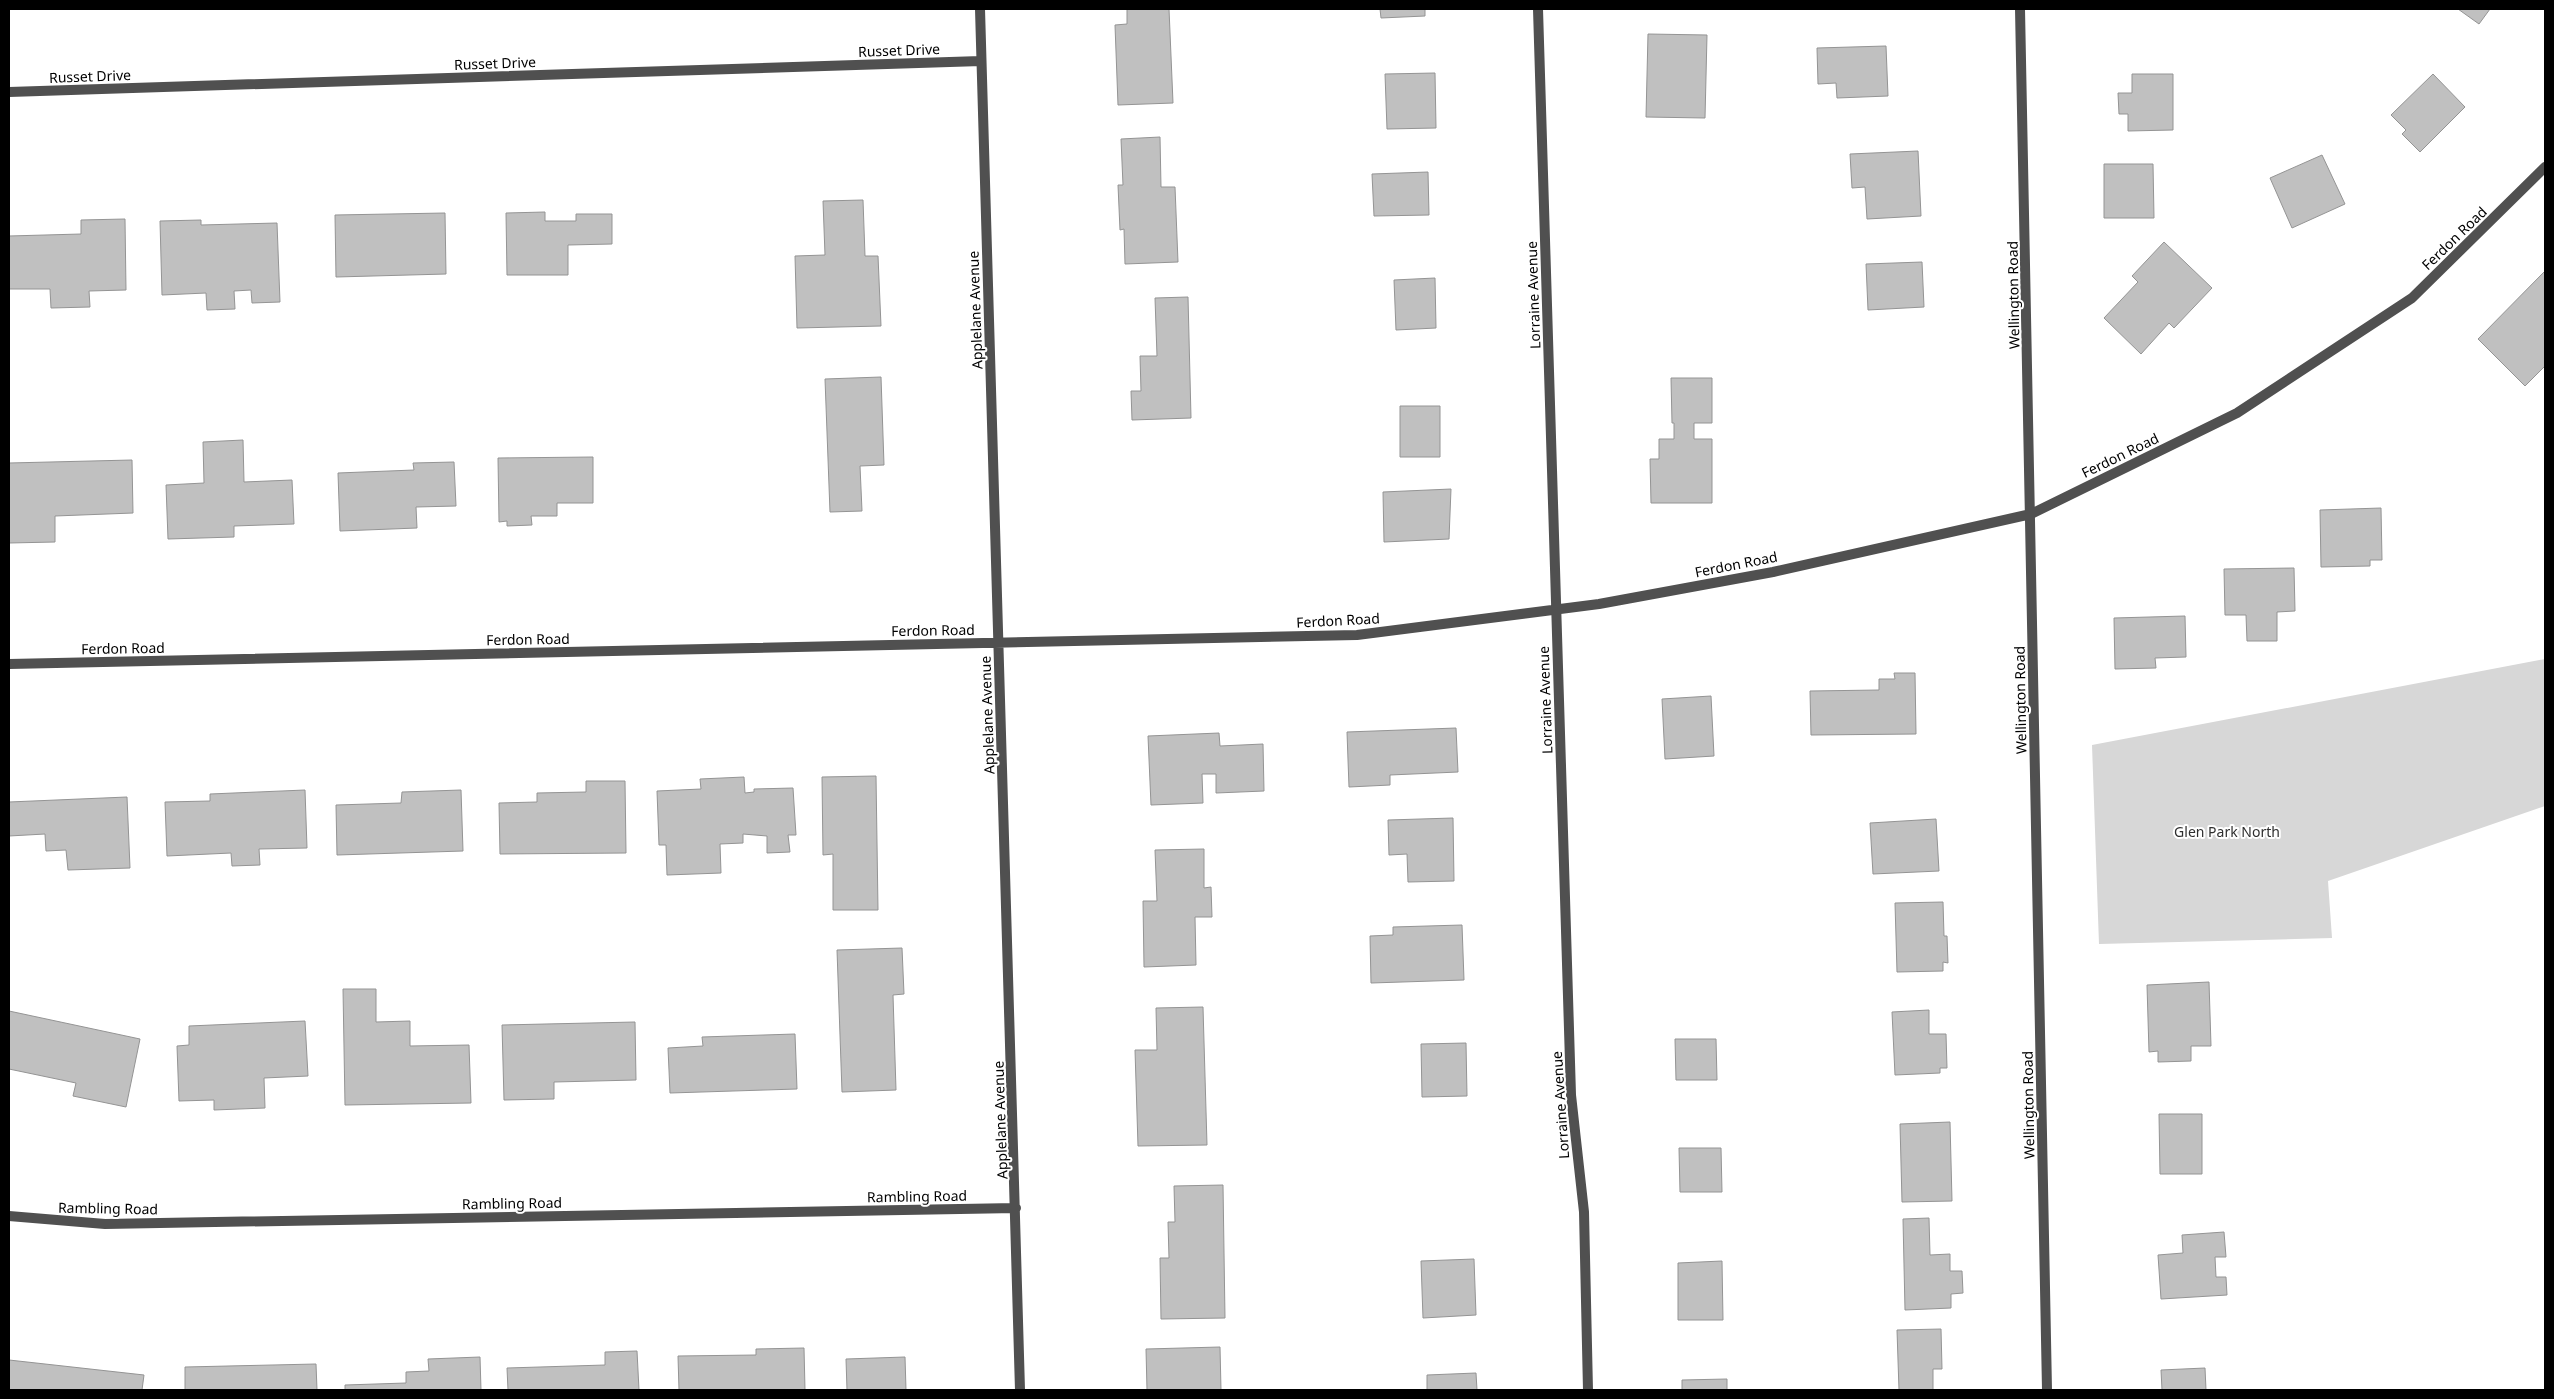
<svg xmlns="http://www.w3.org/2000/svg" width="2554" height="1399" font-family="'Noto Sans',sans-serif">
<style>
.green{fill:#d7d7d7}
.building{fill:#c0c0c0;stroke:#949494}
.lines{fill:none;stroke-linecap:round;stroke-linejoin:round}
.street{stroke:#505050;stroke-width:10}
.labels{text-anchor:middle;dominant-baseline:central;stroke-width:4;stroke-linejoin:round;paint-order:stroke}
.street-label{font-size:14px;fill:#000;stroke:#fff}
.park-label{font-size:14px;fill:#2e2e2e;stroke:#fff}
</style>
<rect width="100%" height="100%" fill="#fff"/>
<!-- green -->
<path class="green" d="M2545 659V806L2328 881 2332 938 2099 944 2092 745Z"/>
<!-- building -->
<path class="building" d="M1127 9H1169L1173 103 1118 105 1115 25 1127 24Z
M1380 9H1425V16L1381 18Z
M2458 9H2490L2479 24Z
M1648 34 1707 35 1705 118 1646 117Z
M1886 46 1888 96 1837 98 1836 83 1818 84 1817 48Z
M1435 73 1436 128 1387 129 1385 74Z
M2132 74H2173V130L2128 131V114H2119L2118 93H2132Z
M2433 74 2465 107 2420 152 2402 134 2406 130 2391 115Z
M1160 137 1161 187H1175L1178 262 1125 264 1124 229 1120 230 1118 185H1123L1121 139Z
M1918 151 1921 216 1867 219 1865 187 1852 188 1850 154Z
M2322 155 2345 204 2292 228 2270 178Z
M2104 164H2153L2154 218H2104Z
M1428 172 1429 215 1374 216 1372 174Z
M863 200 865 256H878L881 326 797 328 795 256 825 255 823 201Z
M545 212V221H576V214H612V244L568 245V275H507L506 213Z
M445 213 446 274 336 277 335 215Z
M125 219 126 290 89 291 90 307 51 308 50 289H9V236L81 234V220Z
M201 220V225L277 223 280 302 252 303 251 290 234 291 235 309 207 310 206 293 162 295 160 221Z
M2164 242 2212 288 2174 328 2169 323 2141 354 2104 318 2138 282 2132 276Z
M1922 262 1924 307 1868 310 1866 264Z
M2545 271V366L2525 386 2478 339Z
M1435 278 1436 328 1396 330 1394 280Z
M1188 297 1191 418 1132 420 1131 391H1141L1140 356H1157L1155 298Z
M881 377 884 465 860 466 862 511 830 512 825 379Z
M1671 378H1712V423H1694V439H1712V503H1651L1650 459H1659V439H1674V423H1672Z
M1400 406H1440V457H1400Z
M243 440 244 482 292 480 294 524 234 526V537L168 539 166 485 204 483 203 442Z
M593 457V503H557V516H531L532 525 507 526V521L499 522 498 458Z
M132 460 133 513 55 516V542L9 543V463Z
M454 462 456 506 416 507 417 528 340 531 338 473 414 470 413 463Z
M1451 489 1449 539 1384 542 1383 492Z
M2381 508 2382 560H2370V566L2321 567 2320 510Z
M2294 568 2295 611 2277 612V641H2247L2246 615H2225L2224 569Z
M2185 616 2186 657 2155 658 2156 668 2115 669 2114 618Z
M1894 673H1915L1916 734 1811 735 1810 691 1879 690V679H1895Z
M1711 696 1714 756 1665 759 1662 699Z
M1456 728 1458 772 1390 775V785L1349 787 1347 732Z
M1219 733 1220 746 1263 744 1264 791 1216 793V774H1202L1203 803 1151 805 1148 736Z
M876 776 878 910H833V854L823 855 822 777Z
M744 777 745 793 754 792V789L793 788 796 835H788L790 852 767 853V836L743 834V843L720 844 721 873 667 875 666 845H659L657 791 701 789 700 779Z
M586 781H625L626 853 500 854 499 803 537 802V793L586 792Z
M305 790 307 848 259 849 260 865 232 866 231 853 167 856 165 802 210 801V794Z
M461 790 463 851 337 855 336 805 401 803 402 792Z
M127 797 130 868 68 870 66 850 46 851 45 834 9 836V802Z
M1453 818 1454 881 1408 882 1407 854 1389 855 1388 820Z
M1936 819 1939 871 1873 874 1870 823Z
M1204 849V888L1211 887 1212 917H1195L1196 965 1144 967 1143 901H1157L1155 850Z
M1943 902 1944 936H1947L1948 963 1943 962V971L1897 972 1895 903Z
M1462 925 1464 980 1371 983 1370 936 1393 935V927Z
M902 948 904 994 893 995 896 1090 842 1092 837 950Z
M2209 982 2211 1046H2191V1061L2158 1062V1051L2149 1052 2147 985Z
M343 989H376V1022L410 1021V1046L469 1045 471 1103 345 1105Z
M1203 1007 1207 1145 1138 1146 1135 1050H1157L1156 1008Z
M1929 1010V1034H1946L1947 1068H1940V1073L1895 1075 1892 1012Z
M9 1011 140 1039 126 1107 73 1096 76 1083 9 1069Z
M305 1021 308 1076 264 1078 265 1108 214 1110V1100L179 1101 177 1046 189 1045V1026Z
M635 1022 636 1080 554 1082V1099L504 1100 502 1025Z
M795 1034 797 1089 670 1093 668 1048 703 1046 702 1037Z
M1675 1039H1716L1717 1080H1676Z
M1466 1043 1467 1096 1422 1097 1421 1044Z
M2159 1114H2202V1174H2160Z
M1950 1122 1952 1201 1902 1202 1900 1124Z
M1679 1148H1721L1722 1192H1680Z
M1223 1185 1225 1318 1161 1319 1160 1258H1169L1168 1222H1175L1174 1186Z
M1929 1218 1930 1255 1950 1254V1271H1962L1963 1293 1951 1294V1308L1905 1310 1903 1219Z
M2224 1232 2226 1257H2215L2216 1277H2226L2227 1295 2161 1299 2158 1255 2183 1253 2182 1235Z
M1474 1259 1476 1315 1423 1318 1421 1261Z
M1722 1261 1723 1320H1678V1263Z
M1941 1329 1942 1369H1933V1390H1899L1897 1330Z
M1220 1347 1221 1390H1147L1146 1349Z
M804 1348 805 1390H679L678 1356 756 1355V1349Z
M637 1351 639 1390H508L507 1368 605 1365V1352Z
M480 1357 481 1390H345V1385L406 1383V1372L429 1371 428 1359Z
M905 1357 906 1390H847L846 1359Z
M9 1360 144 1375 142 1390H9Z
M316 1364 317 1390H185V1367Z
M2205 1368 2206 1390H2162L2161 1370Z
M1476 1373 1477 1390H1427V1375Z
M1727 1379V1390H1682V1380Z"/>
<g class="lines">
<!-- street -->
<path class="street" d="M980 9 1020 1390
M1538 9 1571 1095 1584 1212 1588 1390
M2020 9 2047 1390
M9 92 981 61
M9 664 1357 635 1599 604 1773 572 2031 514 2237 413 2412 298 2545 167
M9 1216 105 1224 1016 1208"/>
</g>
<g class="labels">
<!-- street labels -->
<g class="street-label">
<text transform="translate(899 50) rotate(-2)">Russet Drive</text>
<text transform="translate(495 63) rotate(-2)">Russet Drive</text>
<text transform="translate(90 76) rotate(-2)">Russet Drive</text>
<text transform="translate(2454 238) rotate(-44)">Ferdon Road</text>
<text transform="translate(1533 295) rotate(-92)">Lorraine Avenue</text>
<text transform="translate(2013 295) rotate(-91)">Wellington Road</text>
<text transform="translate(975 310) rotate(-92)">Applelane Avenue</text>
<text transform="translate(2120 455) rotate(-26)">Ferdon Road</text>
<text transform="translate(1736 564) rotate(-11)">Ferdon Road</text>
<text transform="translate(1338 620) rotate(-3)">Ferdon Road</text>
<text transform="translate(933 630) rotate(-1)">Ferdon Road</text>
<text transform="translate(528 639) rotate(-1)">Ferdon Road</text>
<text transform="translate(123 648) rotate(-1)">Ferdon Road</text>
<text transform="translate(1545 700) rotate(-92)">Lorraine Avenue</text>
<text transform="translate(2020 700) rotate(-91)">Wellington Road</text>
<text transform="translate(987 715) rotate(-92)">Applelane Avenue</text>
<text transform="translate(1560 1105) rotate(-94)">Lorraine Avenue</text>
<text transform="translate(2028 1105) rotate(-91)">Wellington Road</text>
<text transform="translate(1000 1120) rotate(-92)">Applelane Avenue</text>
<text transform="translate(917 1196) rotate(-1)">Rambling Road</text>
<text transform="translate(512 1203) rotate(-1)">Rambling Road</text>
<text transform="translate(108 1208) rotate(1)">Rambling Road</text>
</g>
<!-- park labels -->
<g class="park-label">
<text x="2227" y="831">Glen Park North</text>
</g>
</g>
<!-- border -->
<rect width="2554" height="1399" fill="none" stroke="#000000" stroke-width="20"/>
</svg>
